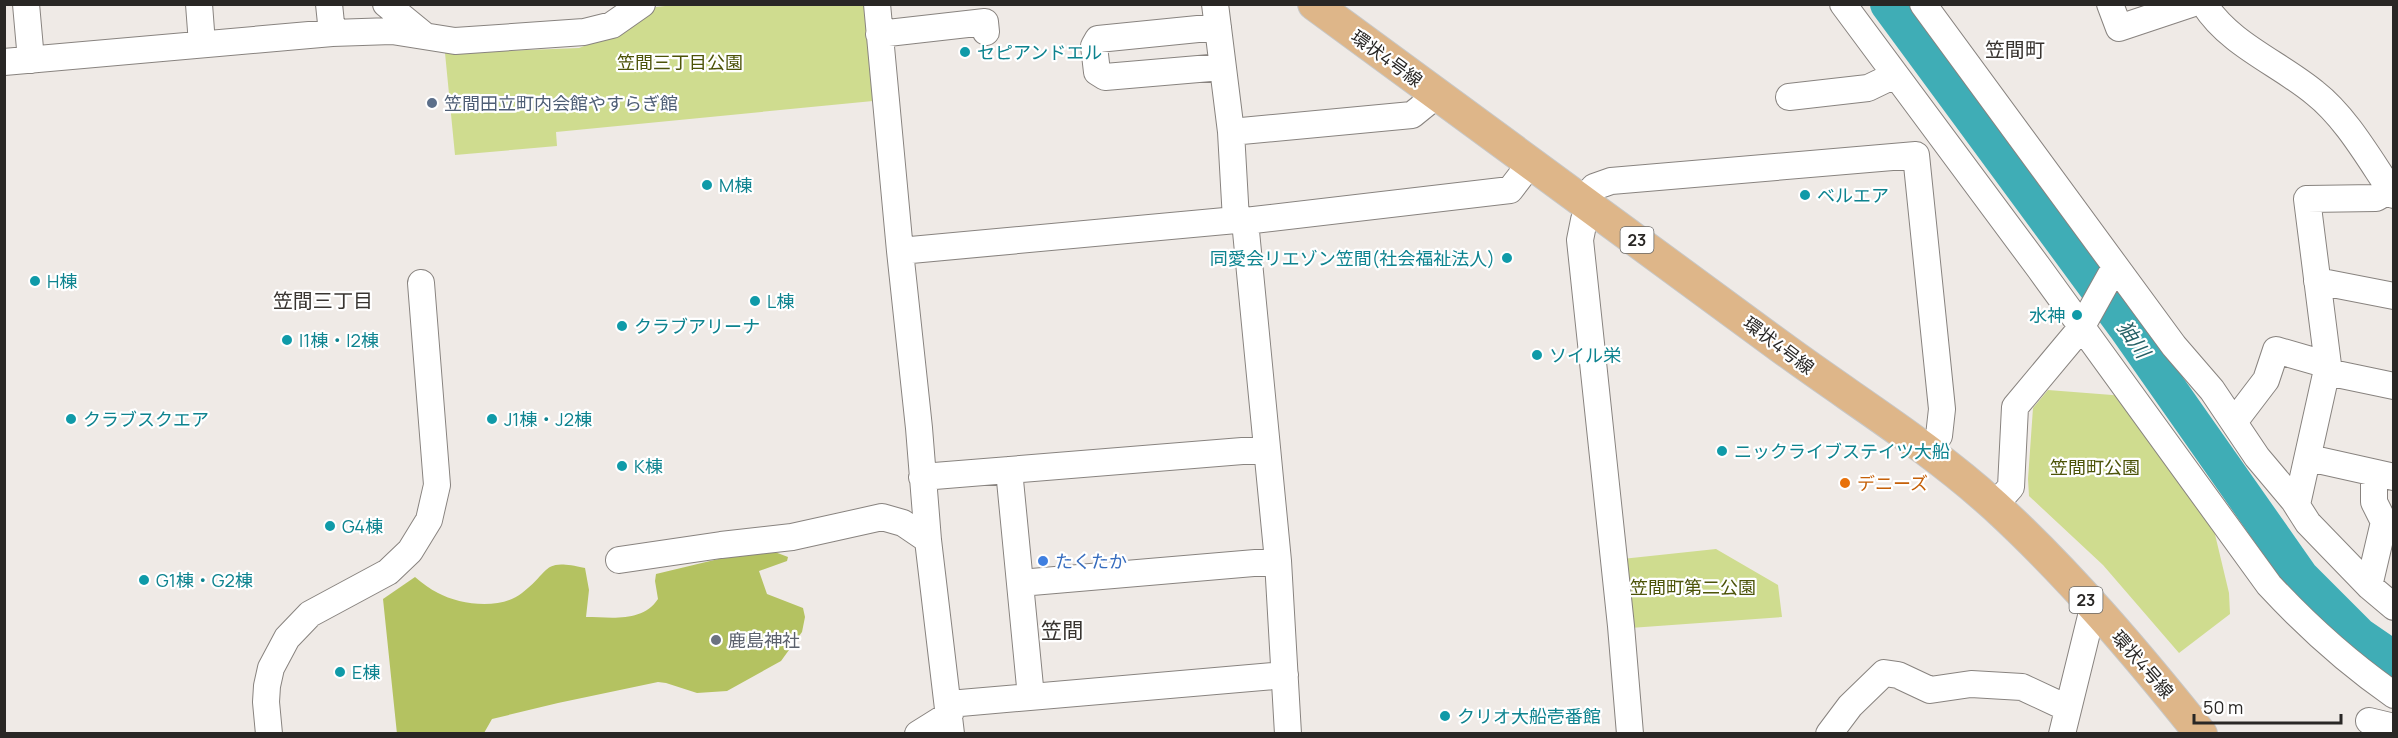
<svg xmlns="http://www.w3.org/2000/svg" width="2398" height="738" font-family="Manrope,'Noto Sans JP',sans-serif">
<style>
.green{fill:#cfdc8f}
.forest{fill:#b4c261}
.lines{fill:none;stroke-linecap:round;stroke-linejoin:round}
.river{stroke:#3fadb6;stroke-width:36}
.minor-casing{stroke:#88837f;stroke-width:28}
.major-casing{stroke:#c7c7c6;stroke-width:34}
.minor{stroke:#fff;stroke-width:26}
.major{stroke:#deb689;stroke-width:32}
.culture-dot{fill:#0f9aa8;stroke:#fff;stroke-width:2}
.service-dot{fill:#5c6f8a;stroke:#fff;stroke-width:2}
.food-dot{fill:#e8710a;stroke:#fff;stroke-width:2}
.shop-dot{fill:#3f7fe0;stroke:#fff;stroke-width:2}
.worship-dot{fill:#6b7280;stroke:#fff;stroke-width:2}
.labels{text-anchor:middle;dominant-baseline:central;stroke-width:4.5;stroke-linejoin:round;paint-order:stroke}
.shield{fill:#fff;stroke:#696866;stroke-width:1.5}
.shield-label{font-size:16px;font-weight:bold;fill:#292725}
.culture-label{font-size:18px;fill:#0d838f;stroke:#fff;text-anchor:start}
.street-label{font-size:18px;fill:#292725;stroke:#fff}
.park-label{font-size:18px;fill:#4c5308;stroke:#fff}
.service-label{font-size:18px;fill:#4e5e75;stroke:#fff;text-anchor:start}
.food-label{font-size:18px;fill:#c56008;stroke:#fff;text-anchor:start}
.shop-label{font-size:18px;fill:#366cbe;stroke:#fff;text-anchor:start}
.worship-label{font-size:18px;fill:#5b616d;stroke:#fff;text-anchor:start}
.neighbourhood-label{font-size:20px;fill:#383430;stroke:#fff}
.water-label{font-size:20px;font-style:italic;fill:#256066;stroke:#fff}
.quarter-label{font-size:21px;fill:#383430;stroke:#fff}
</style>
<rect width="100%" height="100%" fill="#efeae6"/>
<!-- green -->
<path class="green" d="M674 5H864L873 101 556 132 557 146 455 155 445 53 579 48 626 30 656 7Z
M2048 390 2125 396 2213 526 2229 593 2230 614 2179 653 2103 565 2029 496 2028 479 2033 408Z
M1716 549 1778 585 1782 617 1630 628 1622 559Z"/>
<!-- forest -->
<path class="forest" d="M767 549 788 557 787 561 759 571 767 594 803 608 805 617 802 632 781 661 727 691 697 693 666 683 658 682 558 703 492 719 484 733 397 734 383 599 415 577C422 583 430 589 438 593 460 605 501 610 522 593 552 570 541 558 585 568L589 590 586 617C611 617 642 623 658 599L655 581 656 574 756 550Z"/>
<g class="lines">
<!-- river -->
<path class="river" d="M1888 4 2125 326 2301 577 2359 635 2394 659"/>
<!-- minor casing -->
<g class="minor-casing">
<path id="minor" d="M26 4 31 60
M199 4 202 44
M329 4 332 33
M386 4 424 35
M877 4 900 251 919 428 928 540 951 734
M1215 4 1231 132 1236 220
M1843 4 2039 268 2269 585C2307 626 2348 663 2394 695
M1923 4 2174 346 2212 390 2257 457 2294 501 2308 523 2369 586 2394 607
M2110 4 2119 28 2191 4
M2204 4C2230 45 2279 63 2315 93 2347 118 2371 162 2394 195
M1218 27 1098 39 1094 46 1097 72 1105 77 1222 67
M879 34 985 22 986 32
M4 62 332 33 392 31 455 41 584 32 612 25 642 4
M1789 97 1868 88 1895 75
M1231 132 1412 115 1438 94
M1583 200 1594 187 1611 181 1916 155 1942 409 1939 436 1928 449
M1591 205 1584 220 1580 240 1621 626 1630 734
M1245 221 1278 561 1288 734
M900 251 1236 220 1245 221 1510 190 1530 164
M2317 281 2394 296
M2327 372 2394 386
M2234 422 2266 380 2276 350 2328 365
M2309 458 2394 477
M1009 470 1031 697
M922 477 1267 449
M2294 501 2298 500 2328 365 2307 199 2376 198 2390 190
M1994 506 2011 487 2015 407 2081 328 2115 267
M619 560 721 545 792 537 882 517 903 523 928 540
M1020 583 1278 561
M2369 586 2384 522 2374 502V473
M949 704 1285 675
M2369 721 2394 727
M269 734 266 702 267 686 271 668 287 638 310 614 388 572 410 551 429 520 437 485 421 283
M918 734 950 714
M1829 734 1850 706 1884 673 1898 675 1930 690 1971 684 2022 687 2067 708
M2062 734 2093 608"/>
</g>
<!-- major casing -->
<g class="major-casing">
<path id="major" d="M1314 4C1470 118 1626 232 1781 347 1853 400 1929 446 1995 506 2070 575 2137 654 2201 734"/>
</g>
<!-- minor -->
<use href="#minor" class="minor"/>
<!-- major -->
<use href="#major" class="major"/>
</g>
<!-- markers -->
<g class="culture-dot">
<circle cx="965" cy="52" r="6"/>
<circle cx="707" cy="185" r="6"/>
<circle cx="1805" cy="195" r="6"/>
<circle cx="1507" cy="258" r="6"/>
<circle cx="35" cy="281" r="6"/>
<circle cx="755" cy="301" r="6"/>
<circle cx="2077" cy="315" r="6"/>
<circle cx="622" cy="326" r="6"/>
<circle cx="287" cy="340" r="6"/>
<circle cx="1537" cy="355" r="6"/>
<circle cx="71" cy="419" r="6"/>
<circle cx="492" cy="419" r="6"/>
<circle cx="1722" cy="451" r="6"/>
<circle cx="622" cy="466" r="6"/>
<circle cx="330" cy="526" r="6"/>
<circle cx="144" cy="580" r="6"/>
<circle cx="340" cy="672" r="6"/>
<circle cx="1445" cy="716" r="6"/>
</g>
<circle class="service-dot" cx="432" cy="103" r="6"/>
<circle class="food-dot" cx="1845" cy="483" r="6"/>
<circle class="shop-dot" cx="1043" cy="561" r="6"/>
<circle class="worship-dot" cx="716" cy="640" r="6"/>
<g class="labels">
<!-- shield labels -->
<g class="shield">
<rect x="1620.5" y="227" width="33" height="26" rx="4.5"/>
<rect x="2069.5" y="587" width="33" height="26" rx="4.5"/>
</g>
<g class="shield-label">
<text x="1637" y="240">23</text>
<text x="2086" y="600">23</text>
</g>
<!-- culture labels -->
<g class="culture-label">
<text x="977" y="52">セピアンドエル</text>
<text x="719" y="185">M棟</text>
<text x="1817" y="195">ベルエア</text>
<text x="1495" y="258" text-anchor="end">同愛会リエゾン笠間(社会福祉法人)</text>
<text x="47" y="281">H棟</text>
<text x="767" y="301">L棟</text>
<text x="2065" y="315" text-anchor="end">水神</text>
<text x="634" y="326">クラブアリーナ</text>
<text x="299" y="340">I1棟・I2棟</text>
<text x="1549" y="355">ソイル栄</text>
<text x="83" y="419">クラブスクエア</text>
<text x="504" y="419">J1棟・J2棟</text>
<text x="1734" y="451">ニックライブステイツ大船</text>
<text x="634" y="466">K棟</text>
<text x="342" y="526">G4棟</text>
<text x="156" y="580">G1棟・G2棟</text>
<text x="352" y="672">E棟</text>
<text x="1457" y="716">クリオ大船壱番館</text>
</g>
<!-- street labels -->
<g class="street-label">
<text transform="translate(1387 58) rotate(36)">環状4号線</text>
<text transform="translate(1779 345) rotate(37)">環状4号線</text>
<text transform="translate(2143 664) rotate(49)">環状4号線</text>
</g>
<!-- park labels -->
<g class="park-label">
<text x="680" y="62">笠間三丁目公園</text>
<text x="2095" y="467">笠間町公園</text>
<text x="1693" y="587">笠間町第二公園</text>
</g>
<!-- service labels -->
<g class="service-label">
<text x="444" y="103">笠間田立町内会館やすらぎ館</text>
</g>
<!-- food labels -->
<g class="food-label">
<text x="1857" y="483">デニーズ</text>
</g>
<!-- shop labels -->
<g class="shop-label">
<text x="1055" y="561">たくたか</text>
</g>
<!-- worship labels -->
<g class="worship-label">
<text x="728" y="640">鹿島神社</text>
</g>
<!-- neighbourhood labels -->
<g class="neighbourhood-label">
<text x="2015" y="49">笠間町</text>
<text x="323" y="300">笠間三丁目</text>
</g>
<!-- water labels -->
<g class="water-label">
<text transform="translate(2134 339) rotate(55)">㹨川</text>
</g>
<!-- quarter labels -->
<g class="quarter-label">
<text x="1062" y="630">笠間</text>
</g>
</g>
<!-- border -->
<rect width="2398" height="738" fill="none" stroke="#292725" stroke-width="12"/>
<!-- scale -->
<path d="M2194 714v9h147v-9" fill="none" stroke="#292725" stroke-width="3"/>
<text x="2203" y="714" font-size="18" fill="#292725" stroke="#ffffff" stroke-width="4.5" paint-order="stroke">50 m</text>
</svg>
